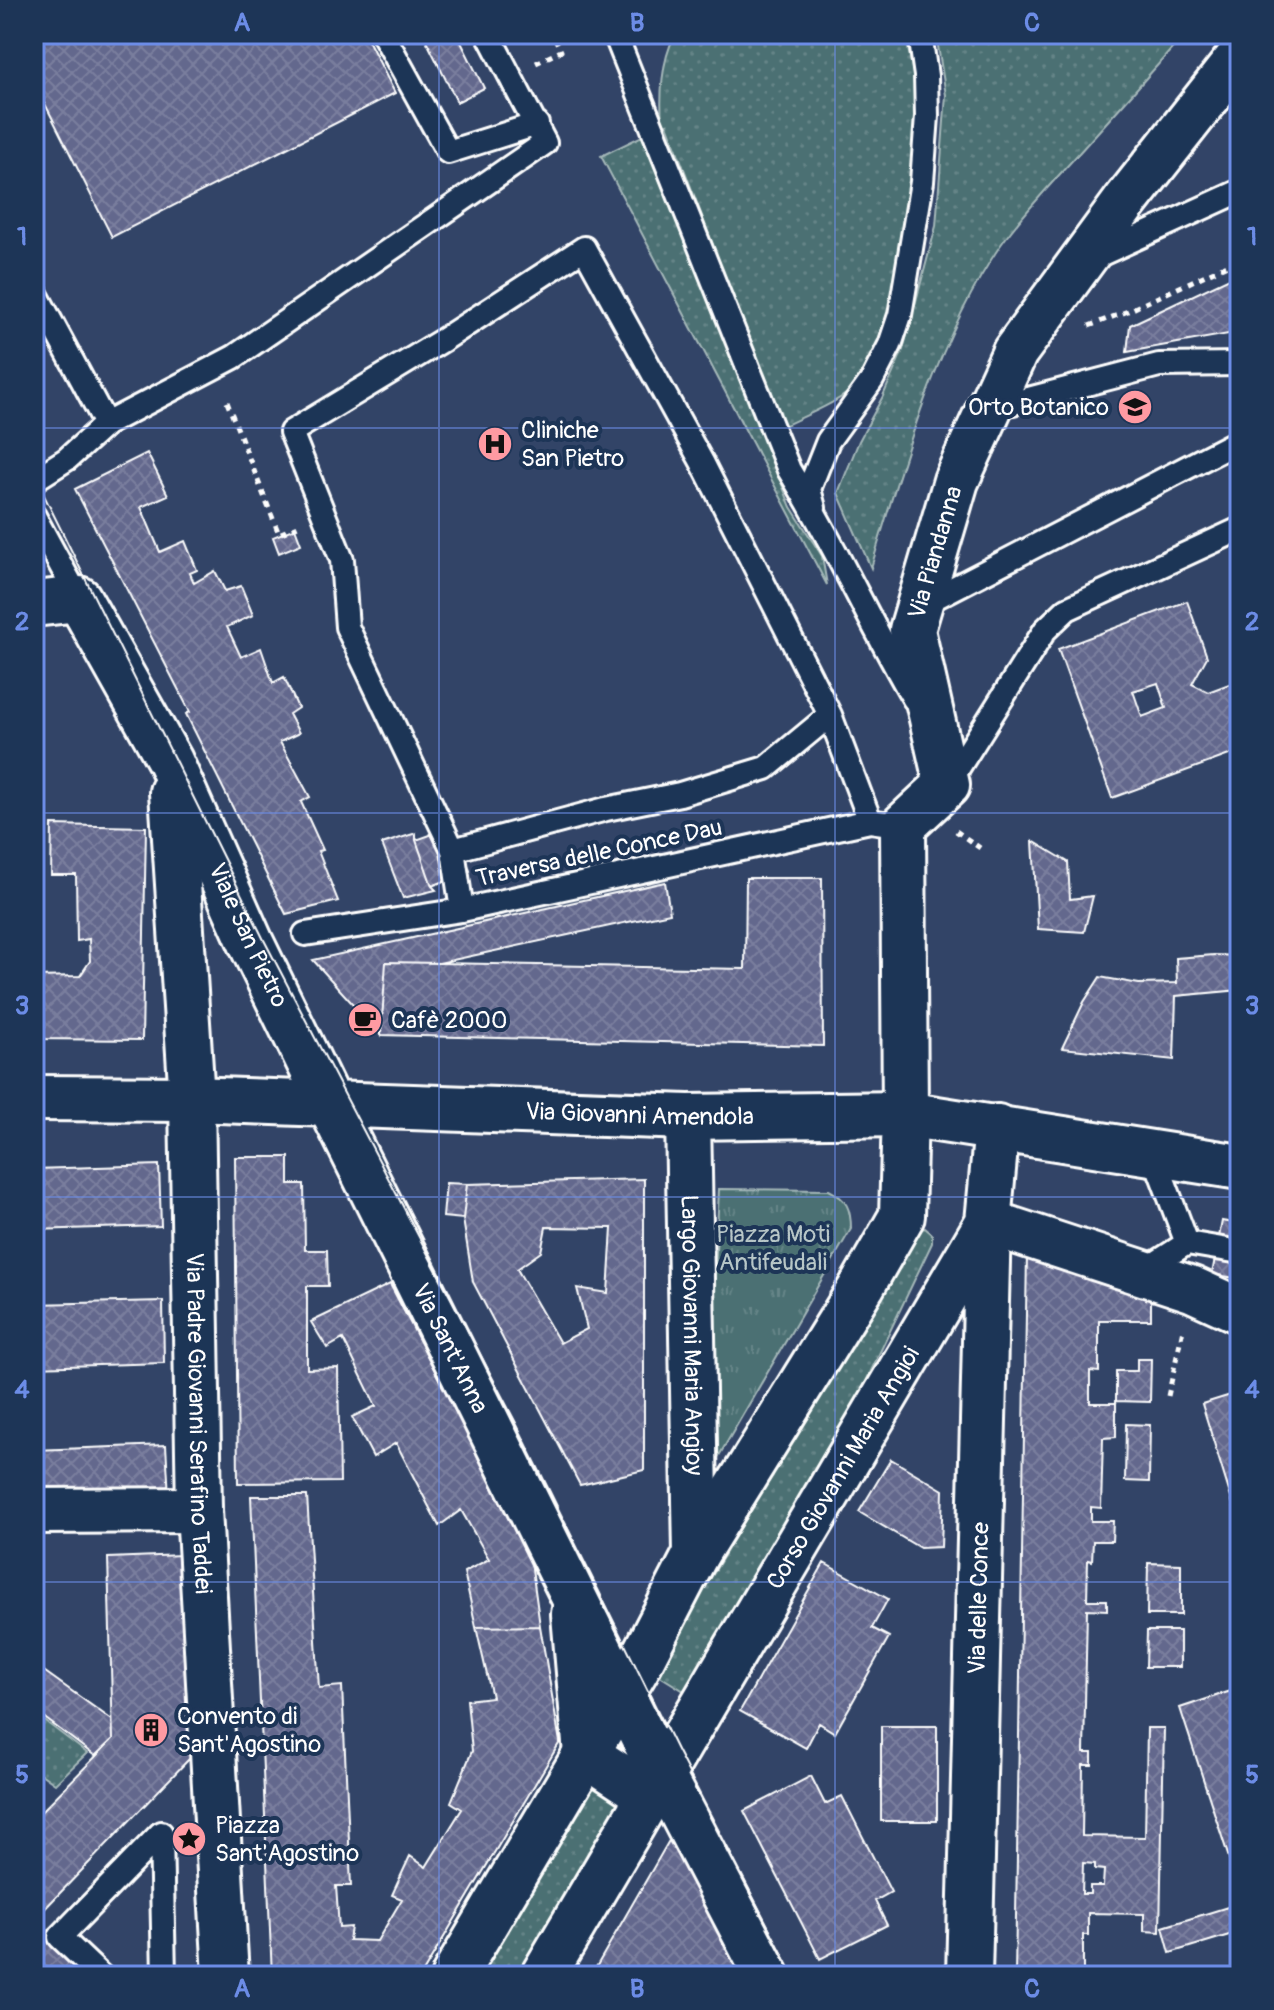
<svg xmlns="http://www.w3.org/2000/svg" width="1274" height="2010" font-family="Pangolin,sans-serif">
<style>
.grass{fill:url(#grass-dots);stroke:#a5b8b9;stroke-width:2}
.park{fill:url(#park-tufts);stroke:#a5b8b9;stroke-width:2}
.building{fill:url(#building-cross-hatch);stroke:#fff;stroke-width:2;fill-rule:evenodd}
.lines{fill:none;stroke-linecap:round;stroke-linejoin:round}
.lane-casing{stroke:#fff;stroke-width:28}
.street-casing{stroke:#fff;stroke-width:50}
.secondary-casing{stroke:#fff;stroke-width:50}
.path{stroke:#fff;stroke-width:5;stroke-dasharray:6 6;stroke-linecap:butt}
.lane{stroke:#1d3557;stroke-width:22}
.street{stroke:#1d3557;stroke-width:44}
.secondary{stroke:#1d3557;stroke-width:44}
.tram{stroke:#fff;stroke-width:2}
.grid{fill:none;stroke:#6c8ce6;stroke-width:2;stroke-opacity:0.55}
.labels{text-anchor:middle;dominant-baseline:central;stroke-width:8;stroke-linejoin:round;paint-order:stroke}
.poi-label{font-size:24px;fill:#fff;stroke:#1d3557;text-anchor:start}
.street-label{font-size:24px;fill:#fff;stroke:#1d3557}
.park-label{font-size:24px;fill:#b7c6c7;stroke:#1d3557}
.neatline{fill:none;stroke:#6c8ce6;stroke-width:3}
.grid-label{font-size:26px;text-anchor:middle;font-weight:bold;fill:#6c8ce6}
</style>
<defs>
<pattern id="grass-dots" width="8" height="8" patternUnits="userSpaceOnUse" patternTransform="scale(2)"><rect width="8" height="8" fill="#4b7073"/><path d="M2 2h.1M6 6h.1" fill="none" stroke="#668588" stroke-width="1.8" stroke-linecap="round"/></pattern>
<pattern id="park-tufts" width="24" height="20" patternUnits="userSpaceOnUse" patternTransform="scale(2)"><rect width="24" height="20" fill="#4b7073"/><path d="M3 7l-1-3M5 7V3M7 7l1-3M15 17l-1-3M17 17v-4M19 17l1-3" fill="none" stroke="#668588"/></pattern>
<pattern id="building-cross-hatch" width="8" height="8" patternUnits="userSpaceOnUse" patternTransform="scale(2)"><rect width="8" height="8" fill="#63678d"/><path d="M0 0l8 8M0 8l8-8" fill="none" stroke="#7a7e9e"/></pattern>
</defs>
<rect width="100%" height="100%" fill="#324467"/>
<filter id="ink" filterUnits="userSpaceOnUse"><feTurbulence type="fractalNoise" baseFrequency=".0125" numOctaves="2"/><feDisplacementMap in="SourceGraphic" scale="16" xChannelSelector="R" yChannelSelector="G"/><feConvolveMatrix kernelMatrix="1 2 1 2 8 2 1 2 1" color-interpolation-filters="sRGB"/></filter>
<g filter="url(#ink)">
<!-- grass -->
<path class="grass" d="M675 34H905C910 58 916 82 917 106 917 128 912 151 910 173 904 235 897 349 847 393 833 405 799 418 782 427L667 124 662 126C660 93 661 63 675 34Z
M936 34H1185C1150 74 1115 113 1079 153 1053 182 1023 213 1000 246 938 337 902 463 871 568L838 493 859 441 883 396 903 350 936 226 946 95Z
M642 136 791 507 822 556 827 585 601 156Z
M925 1228 932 1234V1243L839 1438 689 1694 655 1673 913 1234 918 1229Z
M34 1713 87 1753 55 1784 34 1769Z
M589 1784 624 1805 521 1976H475Z"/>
<!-- park -->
<path class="park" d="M719 1189 829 1190C847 1199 851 1209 851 1229L705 1480Z"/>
<!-- building -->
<path class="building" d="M34 34H365L395 93 112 237 34 82Z
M423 34H457L484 88 457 102Z
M1240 273V332L1127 352 1130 325Z
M147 453 168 495 141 507 160 552 185 541 197 570 190 573 194 583 215 571 225 591 241 586 253 615 227 627 241 657 261 648 273 683 284 677 298 708 289 714 299 733 280 742 310 797 301 802 323 850 318 851 338 901 286 914 186 714 190 712 75 489Z
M295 528 301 544 279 553 273 537Z
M1187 601 1207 657 1192 684 1208 692 1240 680V751L1112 798 1058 649ZM1158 683 1166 708 1142 717 1133 691Z
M52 825 146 827 142 1040 34 1039V977L80 976 90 961 89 939 77 941 76 875H51Z
M455 826 470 871 432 886 416 840Z
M416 833V840L432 886 436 890 403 898 382 844Z
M1033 841 1068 862 1070 899 1093 896 1084 932 1038 929Z
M746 878H822L823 1046 381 1035 386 962 745 969Z
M665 882 670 913 439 963 386 962 381 1035 313 960Z
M1214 955 1240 956V990L1176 996 1174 1060 1062 1048 1084 1002 1100 977 1139 984 1177 983 1176 958Z
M235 1157H289V1184H304L305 1250H327L328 1286H307V1369L338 1368 340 1482 238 1483Z
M159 1165 161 1226 34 1230V1169Z
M644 1179V1470L580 1485 473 1282 463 1219 467 1184ZM546 1227 612 1228 608 1293 577 1288 587 1329 560 1343 517 1269 541 1252Z
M446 1183 467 1184 463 1219 443 1217Z
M1222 1221 1240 1224V1279L1212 1274Z
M1027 1253 1151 1294V1320H1099V1372L1090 1371V1403H1116V1437L1103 1438 1101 1508 1091 1507V1521H1113L1112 1541H1093L1092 1561 1088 1560 1087 1600H1107V1610L1087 1609 1084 1753H1092V1765H1083L1082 1836 1145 1837 1147 1728H1164L1160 1932 1144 1931V1914L1088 1913V1935H1083V1976H1015ZM1083 1863 1095 1864V1869L1104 1870 1103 1886H1090V1894H1082Z
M390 1284 530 1554 540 1626 476 1627 464 1572 489 1559 461 1510 439 1526 396 1443 373 1457 352 1417 376 1406 343 1339 327 1348 311 1322Z
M163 1301 164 1363 34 1367V1304Z
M1137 1359H1151L1150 1402 1116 1401V1371H1137Z
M1240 1392V1527L1202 1404Z
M1126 1424 1150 1425 1149 1482 1125 1481Z
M166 1445 169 1496 34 1501V1450Z
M891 1459 943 1490 941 1547 920 1548 859 1512Z
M251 1496H307L319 1688 342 1686 351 1886H336L339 1928 351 1927 349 1940 377 1941 402 1899 392 1895 410 1856 426 1867 462 1809 451 1802 472 1751 467 1700 492 1697 476 1627 540 1626 560 1742 421 1976H272Z
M182 1555 190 1758 34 1920V1819L113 1739 108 1558Z
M824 1563 888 1599 872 1628 889 1637 835 1733 819 1723 806 1748 740 1711Z
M1148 1563 1181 1564V1615H1147Z
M1147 1631H1180V1667H1146Z
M34 1664 112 1720 113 1739 95 1756 34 1710Z
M1240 1688V1892L1180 1708Z
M881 1726H937V1821H881Z
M811 1776 825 1804 842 1796 891 1892 875 1901 887 1925 820 1959 744 1811Z
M671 1837 740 1976H591Z
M1231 1906 1239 1932 1170 1953 1163 1927Z
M47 1938 86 1976H34V1951Z"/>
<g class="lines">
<!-- lane casing -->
<g class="lane-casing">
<path id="lane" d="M383 34 448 152 537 124
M615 34 789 470C835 544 870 624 914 699
M1095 257 1240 191
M34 290 106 424 234 357 545 143 488 34
M990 409 1159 365 1240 364
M34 480 67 459 106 424
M814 508 809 489 828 441 872 380 890 345 900 315 922 182 927 116 926 76 920 34
M34 516 79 599
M921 605 1240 440
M948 784 1045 630 1067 609 1240 529
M453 850 606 809 680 794 766 768 830 715
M462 910 453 850 347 627 342 560 291 432 443 340 584 248 702 462 830 715 870 821
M305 934 462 910 870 821 884 823
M1153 1153 1187 1243 1240 1252
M1142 1272 1187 1243
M101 1976 60 1937 161 1833 164 1976"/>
</g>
<!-- street casing -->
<g class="street-casing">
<g id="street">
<path id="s1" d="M34 604 79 599 170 761 251 943 330 1105 662 1775 767 1976"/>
<path id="s2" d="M172 792 192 1099 199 1510 226 1976"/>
<path id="s3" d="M905 1114 903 826 947 785 912 630 956 481 1015 352 1128 198 1240 56"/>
<path id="s4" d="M688 1117 696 1554"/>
<path d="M34 1511 199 1510"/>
<path d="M574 1614 586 1754 650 1796"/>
<path id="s5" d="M969 1976 988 1222 1192 1289 1240 1311"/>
</g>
</g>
<!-- secondary casing -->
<g class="secondary-casing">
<g id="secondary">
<path id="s6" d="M34 1098 192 1099 688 1117 905 1114 1240 1167"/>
<path d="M454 1976 637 1668 696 1554 862 1286 902 1216 905 1114"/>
<path id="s7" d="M543 1976 988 1222 997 1127"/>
</g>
</g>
<!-- path -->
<path class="path" d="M536 63 561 51 553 34
M1089 326 1128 311 1240 259
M227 402 279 534 298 526
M956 831 980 848
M1168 1396 1183 1329"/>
<!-- lane -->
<use href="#lane" class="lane"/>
<!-- street -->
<use href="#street" class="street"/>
<!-- secondary -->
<use href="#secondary" class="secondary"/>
<!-- tram -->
<path class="tram" d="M34 475 264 940 516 1423 677 1750 794 1976"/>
</g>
</g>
<!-- grid -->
<path class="grid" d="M439 34V1976M835 34V1976M34 428H1240M34 813H1240M34 1197H1240M34 1582H1240"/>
<!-- icons -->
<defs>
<g id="university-disc" transform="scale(1.8)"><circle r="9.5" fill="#ff9aa2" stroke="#1d3557"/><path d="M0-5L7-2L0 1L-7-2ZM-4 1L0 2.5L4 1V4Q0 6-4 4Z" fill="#111"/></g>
<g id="hospital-disc" transform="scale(1.8)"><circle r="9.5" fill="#ff9aa2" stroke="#1d3557"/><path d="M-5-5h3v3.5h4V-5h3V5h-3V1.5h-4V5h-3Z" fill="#111"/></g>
<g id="cafe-disc" transform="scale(1.8)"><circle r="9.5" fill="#ff9aa2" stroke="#1d3557"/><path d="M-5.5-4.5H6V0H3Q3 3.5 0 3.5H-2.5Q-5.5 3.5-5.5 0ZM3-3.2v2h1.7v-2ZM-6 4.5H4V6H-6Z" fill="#111"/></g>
<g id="building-disc" transform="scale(1.8)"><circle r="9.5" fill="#ff9aa2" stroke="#1d3557"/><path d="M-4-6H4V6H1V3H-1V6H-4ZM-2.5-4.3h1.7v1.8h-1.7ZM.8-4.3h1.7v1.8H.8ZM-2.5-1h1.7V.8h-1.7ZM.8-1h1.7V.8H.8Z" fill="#111"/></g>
<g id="sight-disc" transform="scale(1.8)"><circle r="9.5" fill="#ff9aa2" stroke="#1d3557"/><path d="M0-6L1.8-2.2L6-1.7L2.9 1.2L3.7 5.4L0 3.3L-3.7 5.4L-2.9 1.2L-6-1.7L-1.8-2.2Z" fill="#111"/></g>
</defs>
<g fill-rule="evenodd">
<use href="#university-disc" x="1135" y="407"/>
<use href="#hospital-disc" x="495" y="444"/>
<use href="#cafe-disc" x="365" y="1020"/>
<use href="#building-disc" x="151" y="1730"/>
<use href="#sight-disc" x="189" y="1839"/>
</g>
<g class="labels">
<!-- poi labels -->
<g class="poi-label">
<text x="1109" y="407" text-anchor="end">Orto Botanico</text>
<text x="521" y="430">Cliniche<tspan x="521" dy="28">San Pietro</tspan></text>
<text x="391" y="1020">Cafè 2000</text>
<text x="177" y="1716">Convento di<tspan x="177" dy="28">Sant'Agostino</tspan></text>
<text x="215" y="1825">Piazza<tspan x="215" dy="28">Sant'Agostino</tspan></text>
</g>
<!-- street labels -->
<g class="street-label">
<text stroke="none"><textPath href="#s3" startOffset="588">Via Piandanna</textPath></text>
<text transform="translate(599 853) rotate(-12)">Traversa delle Conce Dau</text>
<text stroke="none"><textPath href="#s1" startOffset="422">Viale San Pietro</textPath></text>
<text stroke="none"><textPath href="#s6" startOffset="606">Via Giovanni Amendola</textPath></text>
<text stroke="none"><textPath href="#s4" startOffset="218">Largo Giovanni Maria Angioy</textPath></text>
<text stroke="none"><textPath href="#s1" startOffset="882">Via Sant'Anna</textPath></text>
<text stroke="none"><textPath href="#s2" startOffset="632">Via Padre Giovanni Serafino Taddei</textPath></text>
<text stroke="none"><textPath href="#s7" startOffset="590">Corso Giovanni Maria Angioi</textPath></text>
<text stroke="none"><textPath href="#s5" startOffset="378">Via delle Conce</textPath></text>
</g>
<!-- park labels -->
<g class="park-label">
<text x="773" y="1234">Piazza Moti<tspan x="773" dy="28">Antifeudali</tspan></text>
</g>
</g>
<!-- margin -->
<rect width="1274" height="2010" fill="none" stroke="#1d3557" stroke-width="88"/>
<rect x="44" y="44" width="1186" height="1922" class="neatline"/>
<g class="grid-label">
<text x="242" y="31">A</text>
<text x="637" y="31">B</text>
<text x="1032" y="31">C</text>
<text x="22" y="245">1</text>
<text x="1252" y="245">1</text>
<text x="22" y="630">2</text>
<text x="1252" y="630">2</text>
<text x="22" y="1014">3</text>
<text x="1252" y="1014">3</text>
<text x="22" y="1398">4</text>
<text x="1252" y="1398">4</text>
<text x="22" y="1783">5</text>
<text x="1252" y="1783">5</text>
<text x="242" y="1997">A</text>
<text x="637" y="1997">B</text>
<text x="1032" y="1997">C</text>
</g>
</svg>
